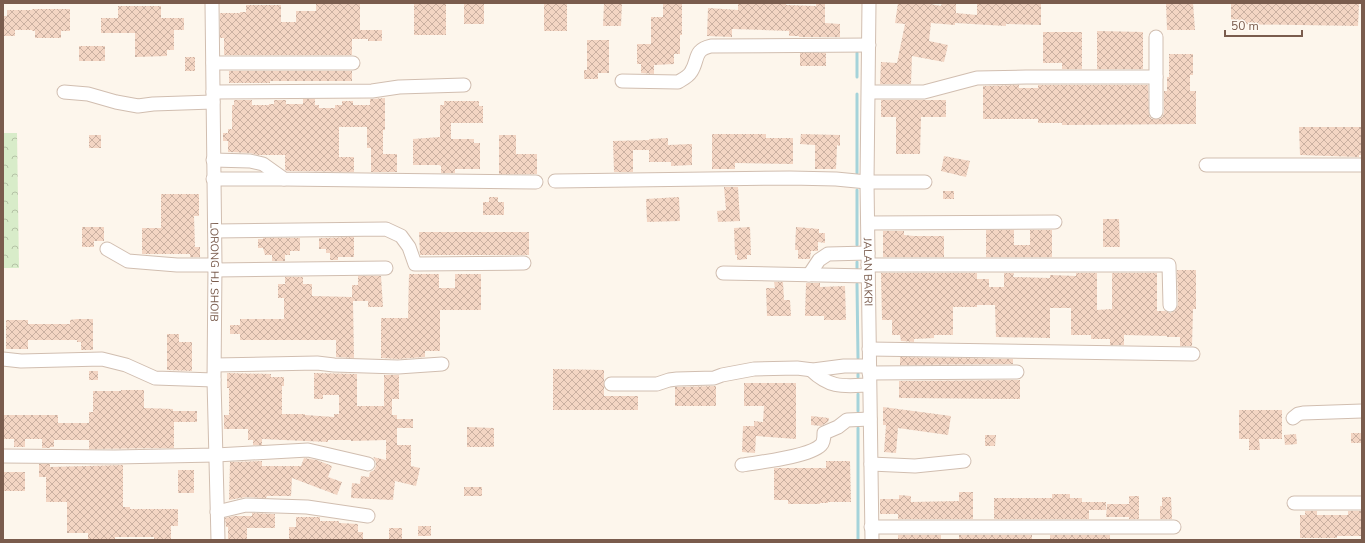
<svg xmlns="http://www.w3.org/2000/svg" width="1365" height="543" font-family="'Nunito Sans',sans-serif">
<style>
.forest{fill:url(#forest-crowns)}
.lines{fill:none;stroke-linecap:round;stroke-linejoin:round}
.stream{stroke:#a5d3da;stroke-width:3}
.building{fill:url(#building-cross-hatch)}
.minor-casing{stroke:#d1beb0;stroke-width:15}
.minor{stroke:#fff;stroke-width:13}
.labels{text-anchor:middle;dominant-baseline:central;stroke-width:3;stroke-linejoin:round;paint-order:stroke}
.street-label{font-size:11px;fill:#7a5c4d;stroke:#fffaf3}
</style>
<defs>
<pattern id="forest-crowns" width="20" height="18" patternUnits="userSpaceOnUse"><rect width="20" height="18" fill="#d8ecc9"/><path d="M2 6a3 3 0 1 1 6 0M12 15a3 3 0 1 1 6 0" fill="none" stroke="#b4c2a5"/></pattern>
<pattern id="building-cross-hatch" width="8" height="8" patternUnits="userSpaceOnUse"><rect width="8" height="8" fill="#f3d5c3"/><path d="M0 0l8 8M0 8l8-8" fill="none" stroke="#cab0a1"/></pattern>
</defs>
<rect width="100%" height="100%" fill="#fdf6ec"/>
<!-- forest -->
<path class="forest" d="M3 133H17L19 268H3Z"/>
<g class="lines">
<!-- stream -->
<path class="stream" d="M857 53V77
M857 94V173
M857 190V245
M857 262V268
M857 284 858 358
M858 374V377
M858 394V411
M858 428V540"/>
</g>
<!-- building -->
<path class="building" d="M343 3H360V30H382V41H368V39H352V55H224V38H220V13H240V12H246V5H281V22H296V11H316V4H343Z
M414 3H446V35H414Z
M464 3H484V24H464Z
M544 3H567V31H544Z
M604 3H622L621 26H603Z
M738 3 786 4V5L816 6V3H825V23L840 24V37H799V36H789V31L732 29V37L707 36 708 8 738 10Z
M898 3H925L941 6 942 3H956V13L977 15V3H1041V25L1006 24V26L955 23V25L931 23 929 41 948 45 944 62 912 56 911 84H880L881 62 897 63 905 24 895 23Z
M1166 3H1193L1195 30H1167Z
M1231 3H1359L1358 26 1231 24Z
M663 4H682V35H680V54H674V64L654 65V74L641 73V64H637V44H651V17H663Z
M118 6H161V18H184V30H174V50H167V56L135 57V33H101V18H118Z
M32 9H70V31H61V38H35V31H32V30H15V36H3V16H7V10H32Z
M1097 31 1143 32V69H1097Z
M1043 32H1082V69H1062V63H1043Z
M587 40H609V73H598V79H584V70H587Z
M79 46H105V61H79Z
M800 53H826V66H800Z
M1169 54H1193V75H1190V91H1196V124L1062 125V123H1038V119H983V86L1019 85V88H1038V85H1148L1149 116 1152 119H1160L1163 116 1164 112V91H1167V77H1169Z
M185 57H195V71H185Z
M229 71H352V81H270V83H229Z
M385 98V130H383V154H397V172H371V148H367V127H339V157H354V172L287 171 285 170V155H258L250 153 228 152V141H223V133H228V129H232V105H234V100H252V105H269V104H274V100H286V104H303V99H315V105H319V108H335V105H342V101H353V105H370V99Z
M881 100H946V117H921L920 154H896V117H881Z
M444 101H479V106H483V123H451V139H474V143H480V169H455V173H441V166L439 165H413V139L440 137V105H444Z
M1299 127H1362V155H1359V157L1300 155Z
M712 134H766V138H793V164L735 163V169H712Z
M801 134 840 135V146L837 145 836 169H815V145L800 144Z
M89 135H101V148H89Z
M499 135H516V154H537V174H499Z
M668 138V145L692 144V165L671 166V162H649V150H633V172H614L613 141 649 140V139Z
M944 156 970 161 966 177 941 171Z
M724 187H738L740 221 718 222 717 211 726 210Z
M943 191H954V199H943Z
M161 194H199V216H194L195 247H200V257H190V254H142V228H161Z
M489 197H498V202H504V215H483V202H489Z
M679 197 680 221 647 222 646 199Z
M1103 219H1119L1120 247H1103Z
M82 227H104V241H94V247H82Z
M750 227 751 255H747V259L737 260V255H735L734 228Z
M796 227 819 229V233H825V243L818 242V251H811L810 259H798V250H795Z
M986 230H1014V245H1030V230H1052V257H986Z
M883 231H904V235L914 236H944V257H883Z
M419 232H529V255H420Z
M354 237V257H338V260H330V253H326V249H319V238Z
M263 238H300V251H290V255H285V261H272V255H265L263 248H258V239H263Z
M1177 270H1196V309H1193L1192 346H1180V337H1167V336L1124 335V345H1110V339H1091V335H1071V308H1050V338L996 337 995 305H977V307H953V335H934V338L914 339V342L901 341 900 335H892V320H882L881 273H977V279H989V287H1004V273H1014L1013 277 1050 278V275L1076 276V273H1097V310L1112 309V273H1157V311H1165L1170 313 1175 311 1178 305Z
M409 274H439V288H455V274H481V310H440V351H425V357L398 359 381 358V318H408Z
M358 276H381L383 307H368V301H353L354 358 336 357V340H240V334H230V325H240V319H284V298H278V284H285V277H303V284H312V296L352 297V285H358Z
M774 282H783L784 300H790L791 316H767L766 288H775Z
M806 283H820V287L845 286 846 320H824V316H805Z
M77 319H93V350H81V342H77V340H28V349H6V320H28V324H70V320Z
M167 334H179V342H192V371L167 370Z
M900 357 1013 359V364L900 365Z
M553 369 604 370V396H638V410H553Z
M89 371H98V380H89Z
M227 373 271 374V377H284V386H282V414H305V415L334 417V414H339V395H323V399H314V373L357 374V406H384V375H399V399H392V415H397V419H413V428H397V445H411V466L420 468 416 486 395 481 393 500 351 498 352 483 360 484 361 476 369 477 370 472 374 470 376 466V462L373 457 386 460V440L351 441V440H328V442L262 439V445H253V440H248V429H224V415H229V388H227Z
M1020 380V399L899 398V381Z
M744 383H796V439L756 436 755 453 742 452 743 426H754V421L763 422 764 406H744Z
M716 386V406H675V387Z
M121 390H144V408L173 409V411H197V422H174V448L89 449V440H54V447H50V448H42V439H25V447H14V439H3V415H58V423H89V412H93V391H121Z
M883 407 951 416 948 435 898 428 896 453 884 452 886 425H883Z
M1239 410H1282V439H1259L1260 450H1249V439H1239Z
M811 416 829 418 828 422 821 426 811 425Z
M467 427 494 428V447H467Z
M1351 433H1362V443H1351Z
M1296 434 1297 444 1285 445 1284 435Z
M985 435H996L995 446H985Z
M304 458 317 460 332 466 328 477 342 482 337 495 292 478 291 496H267L266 498 246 497 229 500 230 462 262 461V466H301Z
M826 461H850L851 502H828V503H820V504H788V500H774V468H826Z
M39 464H50V467L123 465V507H130V509H178V526H171V539H154V537H115V540H88V533H67V502H46V477H39Z
M178 470H194V493H178Z
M3 472H25V491H3Z
M464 487H482V496H464Z
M959 492H973V519H898V514H880V499H899V495L911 496V502L959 501Z
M1052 494H1070V498H1082V502H1106V510H1089V519H994V498H1052Z
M1129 496H1139V519H1129V517H1106L1107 504H1129Z
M1162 497H1171L1172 519H1160V506H1162Z
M1305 511H1317V515H1348V511H1362V536H1337V538H1300V515H1305Z
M252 513 275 514V528H247V540H228V527H226L225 518 234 516H252Z
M296 517H320V521H339V523L358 524V532H363V540H289V527H296Z
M418 526H431V536H418Z
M389 528H402V540H389Z
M898 535H941V540H898Z
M959 535H1032V540H959Z
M1050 535H1110V540H1050Z"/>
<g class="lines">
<!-- minor casing -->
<g class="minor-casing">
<g id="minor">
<path id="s1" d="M212 3 215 265 214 380 218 540"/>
<path id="s2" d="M869 3 867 182 872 540"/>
<path d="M1156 37V112"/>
<path d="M213 63H353"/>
<path d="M622 81 678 82C683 79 688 77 691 72 699 60 693 50 711 46L869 45"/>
<path d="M64 92 88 94 116 102 138 106 153 104 213 102"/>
<path d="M213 92 372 91 399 87 464 85"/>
<path d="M869 92H924L977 78 1026 77H1156"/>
<path d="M213 160 250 161 263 164 284 179 536 182"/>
<path d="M1206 165H1362"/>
<path d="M213 179H284"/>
<path d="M555 181 790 178 836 179 867 182H925"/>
<path d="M868 223 1055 222"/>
<path d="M215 231 386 229 401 236 409 247 415 264 524 263"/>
<path d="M107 249 128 261 177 265H215"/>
<path d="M868 265H1169L1170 305"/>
<path d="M215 270 386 268"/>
<path d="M723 273 868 276"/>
<path d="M809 275 819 260 828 254 868 253"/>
<path d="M869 349 1193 354"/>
<path d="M3 359 21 361 102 359 126 365 155 378 214 380"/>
<path d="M215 365 317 363 334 365 398 367 442 364"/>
<path d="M811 370C831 389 844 386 869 385"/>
<path d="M869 373 1017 372"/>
<path d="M611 384H657L669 380 677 379 714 378 722 375 754 369 797 368 813 370 844 366H869"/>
<path d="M1293 418 1298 414 1303 413 1362 411"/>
<path d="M3 456 115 457 216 455 308 450 368 464"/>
<path d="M871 464 915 466 964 461"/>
<path d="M742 465C760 462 809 457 821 445 824 442 824 437 824 433L838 427 847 420 870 419"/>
<path d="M1294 503H1362"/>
<path d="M217 512 246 505 307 507 368 516"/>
<path d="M871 527H1174"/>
</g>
</g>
<!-- minor -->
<use href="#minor" class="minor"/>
</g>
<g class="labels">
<!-- street labels -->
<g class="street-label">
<text stroke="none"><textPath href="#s2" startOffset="269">JALAN BAKRI</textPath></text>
<text stroke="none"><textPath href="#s1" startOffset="269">LORONG HJ. SHOIB</textPath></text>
</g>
</g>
<!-- border -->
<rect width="1365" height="543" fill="none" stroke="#7a5c4d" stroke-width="8"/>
<!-- scale -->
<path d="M1225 30v6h77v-6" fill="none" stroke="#7a5c4d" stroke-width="2"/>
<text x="1231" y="30" font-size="12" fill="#7a5c4d" stroke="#fffaf3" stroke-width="3" paint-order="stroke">50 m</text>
</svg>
